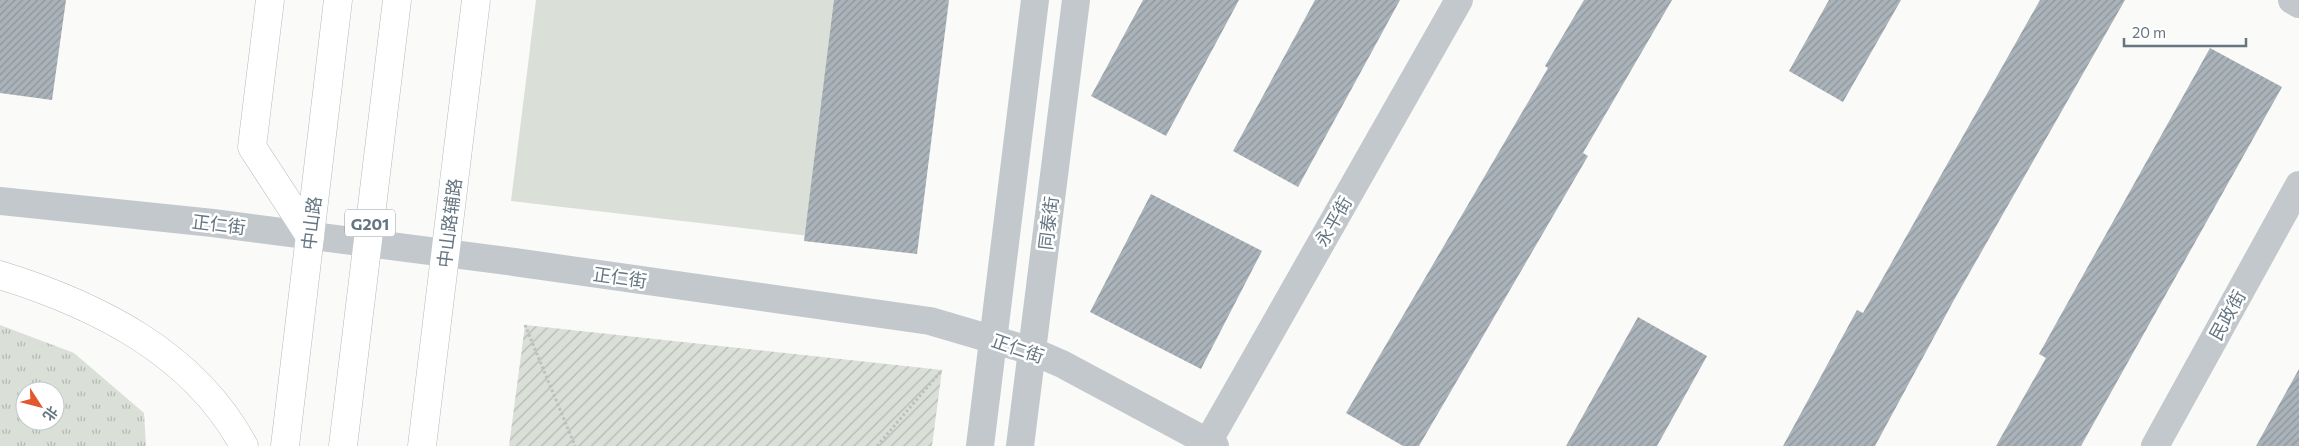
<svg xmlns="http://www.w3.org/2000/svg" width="2299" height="446" font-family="Commissioner,'Noto Sans SC',sans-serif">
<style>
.grass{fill:url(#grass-tufts);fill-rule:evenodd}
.park{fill:#dadfd7}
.garden{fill:url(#garden-furrows)}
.building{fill:url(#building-hatch)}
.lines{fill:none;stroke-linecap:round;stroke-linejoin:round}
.primary-casing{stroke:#b5babe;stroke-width:29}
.trunk-casing{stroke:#b4b9bd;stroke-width:29}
.path{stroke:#bbbfc2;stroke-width:3;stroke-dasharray:2.5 2.5;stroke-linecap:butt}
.minor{stroke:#c3c8cc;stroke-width:28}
.tertiary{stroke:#c3c8cc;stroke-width:28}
.primary{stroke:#fff;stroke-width:28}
.trunk{stroke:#fff;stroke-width:28}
.labels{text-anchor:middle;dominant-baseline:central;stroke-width:5;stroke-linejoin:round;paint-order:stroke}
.shield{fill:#fff;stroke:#939fa8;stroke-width:1}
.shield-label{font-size:16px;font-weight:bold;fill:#657683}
.street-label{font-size:18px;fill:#657683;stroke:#fff}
</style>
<defs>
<pattern id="grass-tufts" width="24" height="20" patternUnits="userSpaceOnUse" patternTransform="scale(1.25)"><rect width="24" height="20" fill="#dadfd7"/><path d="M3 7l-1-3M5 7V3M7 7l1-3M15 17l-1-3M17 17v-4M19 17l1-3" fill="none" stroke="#b4b9b4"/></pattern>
<pattern id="garden-furrows" width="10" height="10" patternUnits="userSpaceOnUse" patternTransform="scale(1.25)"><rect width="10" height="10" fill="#dadfd7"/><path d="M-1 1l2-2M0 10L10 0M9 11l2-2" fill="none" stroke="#b4b9b4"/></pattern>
<pattern id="building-hatch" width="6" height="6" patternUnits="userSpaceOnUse" patternTransform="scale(1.25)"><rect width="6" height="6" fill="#aab3b9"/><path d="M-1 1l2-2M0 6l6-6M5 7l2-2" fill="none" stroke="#8e969c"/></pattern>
</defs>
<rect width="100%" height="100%" fill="#fafaf8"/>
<!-- grass -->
<path class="grass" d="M0 325 74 353 144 413 146 446H0ZM25 391H55V421H25Z"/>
<!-- park -->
<path class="park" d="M536 0H838L810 236 511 201Z"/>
<!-- garden -->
<path class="garden" d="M525 325 942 370 932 446H509Z"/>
<!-- building -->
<path class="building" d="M0 0H66L52 100 0 93Z
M834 0H949L917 254 804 241Z
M1143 0H1239L1166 136 1091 96Z
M1315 0H1400L1298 187 1233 151Z
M1584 0H1672L1583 153 1588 156 1419 446H1403L1346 413 1548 68 1545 66Z
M1829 0H1901L1843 102 1789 71Z
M2040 0H2125L1954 300 1875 446H1783L1857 310 1863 313Z
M2210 48 2282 87 2081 446H1996L2046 358 2039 354Z
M1151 194 1262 251 1201 369 1090 312Z
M1638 317 1707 356 1657 446H1566Z
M2299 369V446H2256Z"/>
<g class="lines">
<!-- primary casing -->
<g class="primary-casing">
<path id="primary" d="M270 0 252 147 310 236
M422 446 476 0"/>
</g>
<!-- trunk casing -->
<g class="trunk-casing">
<path id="trunk" d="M0 275C97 305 194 353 244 446
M285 446 338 0
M343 446 397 0"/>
</g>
<!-- path -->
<path class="path" d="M525 325 575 446
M877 446 942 370"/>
<!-- minor -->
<path class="minor" d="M2292 0 2299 4
M0 201 213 223 514 262 930 321 1032 351 1062 364 1215 446
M1208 442 1459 0
M2155 446 2299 185"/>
<!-- tertiary -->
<path class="tertiary" d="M980 446 1035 0
M1020 446 1076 0"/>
<!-- primary -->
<use href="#primary" class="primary"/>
<!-- trunk -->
<use href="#trunk" class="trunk"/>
</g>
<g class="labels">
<!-- shield labels -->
<rect class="shield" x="345" y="209.5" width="50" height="27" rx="4"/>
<g class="shield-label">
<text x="370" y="223">G201</text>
</g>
<!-- street labels -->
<g class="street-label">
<text transform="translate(1333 221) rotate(-60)">永平街</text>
<text transform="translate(311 223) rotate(-83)">中山路</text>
<text transform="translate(449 223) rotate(-83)">中山路辅路</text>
<text transform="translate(1048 223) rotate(-83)">同泰街</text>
<text transform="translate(219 224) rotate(7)">正仁街</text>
<text transform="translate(620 277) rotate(8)">正仁街</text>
<text transform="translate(2227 315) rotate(-61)">民政街</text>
<text transform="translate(1018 348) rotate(19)">正仁街</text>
</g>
</g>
<!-- north arrow -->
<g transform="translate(40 406) rotate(126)"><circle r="24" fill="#ffffff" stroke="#c1c8cd"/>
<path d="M0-4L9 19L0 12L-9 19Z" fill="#e4572e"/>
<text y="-8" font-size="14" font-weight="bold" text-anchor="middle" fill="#657683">北</text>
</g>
<!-- scale -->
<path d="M2124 38v8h122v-8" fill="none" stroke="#657683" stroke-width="2.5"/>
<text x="2132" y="38" font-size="15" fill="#657683" stroke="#ffffff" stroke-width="4" paint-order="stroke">20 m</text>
</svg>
